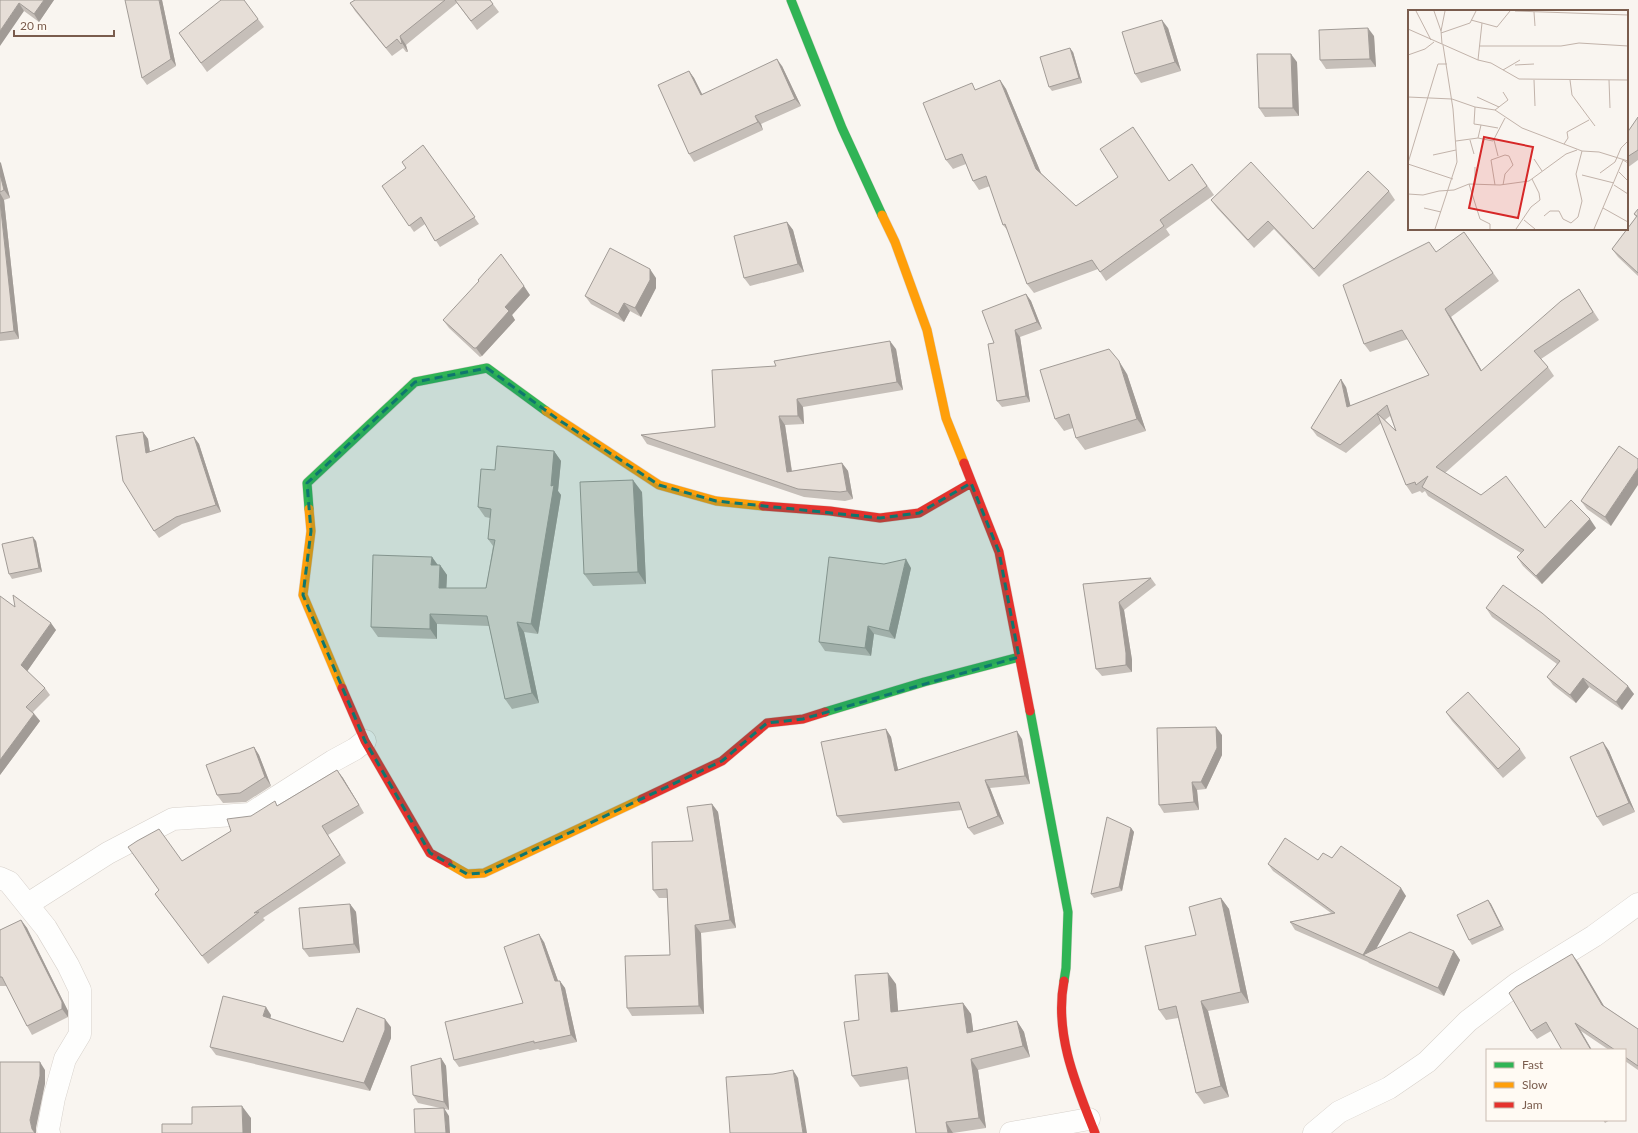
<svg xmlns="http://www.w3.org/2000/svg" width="1638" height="1133" font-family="Lato,sans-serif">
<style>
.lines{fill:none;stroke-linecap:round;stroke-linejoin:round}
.street-casing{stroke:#d7d1cb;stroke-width:23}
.fast-casing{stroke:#d9d2cb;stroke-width:10}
.slow-casing{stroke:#d9d2cb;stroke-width:10}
.jam-casing{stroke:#d9d2cb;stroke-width:10}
.street{stroke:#fefefd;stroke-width:22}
.fast{stroke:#30b455;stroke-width:9}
.slow{stroke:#ff9f0a;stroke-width:9}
.jam{stroke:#e5322d;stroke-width:9}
.wall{fill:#c6bfb9;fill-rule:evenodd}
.shaded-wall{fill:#a19b96}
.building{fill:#e6ded7;stroke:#a19b96}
.marked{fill:#0f766e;fill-opacity:0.2;stroke:#0f766e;stroke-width:3;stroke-dasharray:8 5;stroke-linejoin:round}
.inset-road{fill:none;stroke:#c2b3aa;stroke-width:1}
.view{fill:#d62828;fill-opacity:0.15;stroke:#d62828;stroke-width:2}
.inset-edge{fill:none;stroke:#7a5c4d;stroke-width:2}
</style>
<rect width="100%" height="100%" fill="#f9f5f0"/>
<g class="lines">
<!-- street casing -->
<g class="street-casing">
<path id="street" d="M0 878 9 882 46 928 68 965 80 990V1034L65 1059 54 1098 48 1130 49 1133
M28 904 108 853 173 819 250 814 333 761 355 749 365 741
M1011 1133 1089 1119
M1314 1133 1339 1112 1389 1088 1427 1062 1468 1021 1518 983 1594 936 1638 904"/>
</g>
<!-- fast casing -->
<g class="fast-casing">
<path id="fast" d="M791 0 842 128 882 215
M309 509 307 483 415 382 487 368 546 411
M1030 711 1068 912 1066 968 1064 981
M825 712 924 682 1019 657"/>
</g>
<!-- slow casing -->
<g class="slow-casing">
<path id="slow" d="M882 215 895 242 927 330 946 418 964 463
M546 411 659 485 716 501 763 506
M309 509 311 531 303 595 342 688
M448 863 467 874 484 873 642 799"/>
</g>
<!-- jam casing -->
<g class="jam-casing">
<path id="jam" d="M964 463 999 552 1030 711
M763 506 830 511 880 518 919 513 971 483
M342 688 365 741 430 853 448 863
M642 799 722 761 767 723 803 719 825 712
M1064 981C1054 1034 1076 1085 1095 1133"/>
</g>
<!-- street -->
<use href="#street" class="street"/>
<!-- fast -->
<use href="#fast" class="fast"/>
<!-- slow -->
<use href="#slow" class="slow"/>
<!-- jam -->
<use href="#jam" class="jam"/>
</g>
<!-- wall -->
<path class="wall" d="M0 0H54L39 22 24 11Z
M162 0 176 66 147 85 142 78Z
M355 0H490L499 12 477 30 457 3 406 45 408 52H406L403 48 392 56 355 11 350 3Z
M258 19 264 27 207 72 179 33Z
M1168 28 1181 71 1141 83 1135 74Z
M1374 36 1376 67 1326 69 1320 60Z
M1073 52 1082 83 1052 91 1049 87Z
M1297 62 1299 116 1265 117 1259 108Z
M782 66 801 106 761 124 763 130 694 162 689 154V71L694 78 702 94Z
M1000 80 1006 89 1041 173 1076 206 1118 177 1133 127 1169 181 1192 164 1214 195 1166 229 1170 235 1106 281 1098 269 1034 293 1027 284 1008 231 1003 225 990 186 979 190 973 181 966 164 953 169 946 160 976 90Z
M1638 117V160L1627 168V133Z
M423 145 479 224 440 247 425 224 414 232 382 186 406 168Z
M0 162 10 198 4 200 19 339 0 341Z
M1389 191 1395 200 1319 277 1274 229 1254 248 1217 208 1211 200 1313 229Z
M1638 209V276L1618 257 1612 249 1636 217 1634 214Z
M787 222 793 230 804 272 750 286 744 278Z
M1464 232 1499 281 1451 317 1482 371 1579 289 1599 320 1541 359 1548 367 1554 376 1445 473 1481 495 1545 528H1596L1542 584 1523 566 1517 557 1521 553 1428 496 1425 491 1422 493 1420 491 1412 494 1406 485 1381 423 1346 453 1317 436 1311 428 1346 387 1350 406 1429 375 1408 339 1370 352 1364 344ZM1390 416 1396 431 1385 420Z
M656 278V288L641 317 630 311 624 322 591 304 585 296Z
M1026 294 1031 301 1042 329 1020 337 1030 402 1002 407 997 401 994 343Z
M530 295 512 315 515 320 482 356 480 357 449 328 443 320Z
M896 349 903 390 803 407 804 424 785 425 792 471 842 463 848 471 853 499 845 501 804 497 647 444 641 435 715 427 776 366Z
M1127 374 1146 431 1085 450 1076 438 1073 428 1064 431 1055 419Z
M143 432 148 439 150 452 194 437 199 444 221 512 182 524 159 538 154 531Z
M1619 446 1611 526 1587 509 1581 501Z
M554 451 561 461 558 491 561 495 538 634 524 632 539 703 512 709 505 699 489 626 437 624V639L378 637 371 627 432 557 438 565H440L447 575 446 588H486L493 546 488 539 490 518 485 517 478 507 495 470Z
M642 492 646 584 593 586 584 574Z
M36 541 42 572 12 579 9 574Z
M884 564 911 568 895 639 874 634 871 656 825 651 819 642Z
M1151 578 1156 585 1124 610 1132 660V672L1102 676 1096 669 1083 584Z
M15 607 56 630 27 671 45 688 50 695 33 712 40 721 0 775Z
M1486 608 1634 694 1622 710 1589 687 1576 703 1553 685 1547 677 1557 664 1492 617Z
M1446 712 1520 749 1526 758 1503 778 1452 721Z
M886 729 891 737 898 770 1022 739 1030 784 990 788 1004 824 974 835 968 828 962 810 843 823 837 816Z
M1222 735V755L1206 789 1197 790 1199 810 1164 813 1159 805Z
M1603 742 1609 751 1635 812 1603 826 1597 817Z
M254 747 259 755 271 786 246 802 223 803 217 795Z
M337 770 343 778 364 813 328 835 346 863 263 918 265 920 208 964 155 894 159 890 182 861 231 831 251 816 278 805Z
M712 804 718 812 736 928 701 933 704 1014 632 1016 627 1008 670 955 667 898H659L653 890 693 841Z
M1131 828 1134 832 1122 891 1094 898 1091 894Z
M1332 858 1406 896 1376 948 1454 951 1460 960 1444 996 1369 963 1368 962 1295 930 1290 922 1331 913 1273 871 1268 864Z
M1221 898 1229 909 1249 1003 1208 1011 1229 1097 1204 1104 1196 1093 1178 1018 1166 1020 1159 1010 1196 935Z
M1488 900 1491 904 1504 930 1472 945 1469 940Z
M350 904 356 912 360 953 309 957 303 949Z
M21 920 27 928 68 1011V1017L32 1035 27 1026 7 986H0V930Z
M544 942 558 981 565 988 577 1042 540 1050 538 1049 459 1067 454 1060 523 1003Z
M1578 962 1604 1006 1638 1029V1070L1625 1061V1050H1609L1581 1031H1551L1537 1039 1531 1031Z
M896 984 898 1011 963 1003 971 1014 973 1031 1017 1021 1024 1032 1030 1057 978 1070 986 1128 953 1133H916L909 1079 860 1087 852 1076 859 1020Z
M271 1015 270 1019 343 1042 391 1027V1038L370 1091 216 1055 210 1047Z
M441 1058 446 1066 449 1110 418 1103 413 1095Z
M1603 1120H1610L1605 1123Z"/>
<!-- shaded-wall -->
<path class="shaded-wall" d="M44 0H54L39 22 34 14Z
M159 0H162L176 66 171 59Z
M19 3 24 11 0 46V31Z
M1162 20 1168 28 1181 71 1175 62Z
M1368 28 1374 36 1376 67 1370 59Z
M400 36 406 45 408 52 402 43Z
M1070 48 1073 52 1082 83 1079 78Z
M1291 54 1297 62 1299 116 1293 108Z
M777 59 782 66 801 106 795 99Z
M689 71 694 78 706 102 701 95Z
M1000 80 1006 89 1043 178 1036 169Z
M755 116 761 124 763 130 758 122Z
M0 162 1 163 10 198 4 190 0 174Z
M0 193 4 200 19 339 14 331 0 201Z
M787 222 793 230 804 272 798 264Z
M650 269 656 278V288L641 317 635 308Z
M524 286 530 295 512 315 515 320 482 356 476 348 505 307Z
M1026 294 1031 301 1042 329 1037 322Z
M624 303 630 311 624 322 618 314Z
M1445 309 1451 317 1487 380 1481 371Z
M1015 330 1020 337 1030 402 1026 396Z
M890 341 896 349 903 390 897 382Z
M1119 361 1127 374 1146 431 1137 419Z
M1341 379 1346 387 1353 416 1347 407Z
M797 399 803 407 804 424 798 416Z
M779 416 785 425 793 480 787 472Z
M143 432 148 439 151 460 146 453Z
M194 437 199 444 221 512 216 505Z
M554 451 561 461 558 491 561 495 538 634 531 624 551 486Z
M842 463 848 471 853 499 847 491Z
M1638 468V485L1611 526 1605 517Z
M633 480 642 492 646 584 638 572Z
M1590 519 1596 528 1542 584 1536 576Z
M33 537 36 541 42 572 39 568Z
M432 557 439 567 431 565Z
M906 559 911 568 895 639 889 631Z
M440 565 447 575 446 598 439 588Z
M1119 602 1124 610 1132 660V672L1126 665Z
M430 614 437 624V639L430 629Z
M517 622 524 632 539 703 532 693Z
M51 623 56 630 26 673 21 665Z
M868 626 874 634 871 656 865 648Z
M1583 678 1589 687 1576 703 1570 695Z
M1628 686 1634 694 1622 710 1616 702Z
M34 714 40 721 0 775V760Z
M1216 727 1222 735V755L1206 789 1201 782Z
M886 729 891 737 900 779 895 771Z
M1017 731 1022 739 1030 784 1025 776Z
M1603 742 1609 751 1635 812 1629 803Z
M254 747 259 755 271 786 265 777Z
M337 770 343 778 364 813 359 805Z
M985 780 990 788 1004 824 998 816Z
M1192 782 1197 790 1199 810 1194 802Z
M712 804 718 812 736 928 730 920Z
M1131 828 1134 832 1122 891 1119 887Z
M1401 888 1406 896 1371 958 1363 955 1368 962 1363 955Z
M1221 898 1229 909 1249 1003 1241 992Z
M1488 900 1491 904 1504 930 1501 926Z
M350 904 356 912 360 953 354 944Z
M21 920 27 928 68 1011V1017L62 1009Z
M695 925 701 933 704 1014 699 1006Z
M539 934 544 942 561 989 555 981Z
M1454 951 1460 960 1444 996 1438 988Z
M1572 954 1578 962 1608 1013 1602 1005Z
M888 973 896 984 899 1023 891 1012Z
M560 981 565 988 577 1042 571 1035Z
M1201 1001 1208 1011 1229 1097 1221 1086Z
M963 1003 971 1014 975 1044 967 1033Z
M266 1007 271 1015 269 1024 263 1016Z
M385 1019 391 1027V1038L370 1091 364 1083Z
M1017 1021 1024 1032 1030 1057 1023 1046Z
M1575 1023 1581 1031 1592 1050H1591Z
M441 1058 446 1066 449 1110 444 1102Z
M971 1059 978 1070 986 1128 979 1118Z
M40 1062 45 1070V1084L36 1128V1133H34L32 1129 30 1120Z
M793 1070 798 1078 807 1133H803Z
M242 1106 251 1118V1133H243Z
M444 1108 449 1116 450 1133H446Z
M946 1122 953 1133H948Z"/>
<!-- building -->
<path class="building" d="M0 0H44L34 14 19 3 0 31Z
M125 0H159L171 59 142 78Z
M221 0H244L258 19 201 63 179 33Z
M355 0H445L400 36 402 43 401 44 397 39 386 48 350 3Z
M455 0H490L493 4 471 21Z
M1162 20 1175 62 1135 74 1122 32Z
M1368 28 1370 59 1320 60 1319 30Z
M1070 48 1079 78 1049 87 1040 57Z
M1257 54H1291L1293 108H1259Z
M777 59 795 99 755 116 758 122 689 154 658 85 689 71 701 95Z
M1000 80 1036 169 1076 206 1118 177 1100 149 1133 127 1169 181 1192 164 1207 186 1160 220 1164 226 1100 272 1092 260 1027 284 1005 224 1003 225 986 176 973 181 962 154 946 160 923 103 972 83 975 90Z
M1638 117V150L1627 157V133Z
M423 145 475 217 435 241 421 217 409 226 382 186 406 168 402 162Z
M1251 162 1313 229 1368 171 1389 191 1314 269 1268 221 1248 240 1211 200Z
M0 174 4 190 0 192Z
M0 201 14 331 0 333Z
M1638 209V273L1612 249 1637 216 1634 214Z
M787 222 798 264 744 278 734 236Z
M1464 232 1493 273 1445 309 1481 371 1561 301 1579 289 1593 312 1534 351 1548 367 1436 467 1481 495 1506 476 1545 528 1571 500 1590 519 1536 576 1517 557 1524 550 1422 487 1428 476 1416 485 1415 482 1406 485 1377 413 1396 431 1387 405 1340 445 1311 428 1341 379 1347 407 1429 375 1402 330 1364 344 1343 285 1429 242 1436 252Z
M610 248 650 269V280L635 308 624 303 618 314 585 296Z
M501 254 524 286 505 307 509 311 476 348H474L443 320 479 281 478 280Z
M1026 294 1037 322 1015 330 1026 396 997 401 988 344 994 343 982 311Z
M890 341 897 382 797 399 798 416H779L787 472 842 463 847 491 840 492 798 489 641 435 715 427 712 370 776 366 774 361Z
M1109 349 1119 361 1137 419 1076 438 1069 414 1055 419 1040 370Z
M143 432 146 453 194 437 216 505 176 517 154 531 123 481 116 436Z
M497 446 554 451 551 486 554 485 531 624 517 622 532 693 505 699 487 616 430 614V629L371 627 373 555 432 557 431 565H440L439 588H486L495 540 488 539 491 509 478 507 481 469 495 470Z
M1619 446 1638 459V468L1605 517 1581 501Z
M633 480 638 572 584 574 580 482Z
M33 537 39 568 9 574 2 544Z
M829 557 884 564 906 559 889 631 868 626 865 648 819 642Z
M1151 578 1119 602 1126 653V665L1096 669 1083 584Z
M1503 585 1542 613 1628 686 1616 702 1583 678 1570 695 1547 677 1560 661 1486 608Z
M13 595 51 623 21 665 45 688 26 707 34 714 0 760V596L15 607Z
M1468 692 1520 749 1498 769 1446 712Z
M1216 727 1217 748 1201 782H1192L1194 802 1159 805 1157 728Z
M886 729 895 771 1017 731 1025 776 985 780 998 816 968 828 959 802 837 816 821 742Z
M1603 742 1629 803 1597 817 1570 757Z
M254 747 265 777 240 793 217 795 206 765Z
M337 770 359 805 322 826 340 855 254 913 259 912 202 956 155 894 159 890 128 847 137 841 159 829 182 861 231 831 227 819 251 816 275 801 277 806Z
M712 804 730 920 695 925 699 1006 627 1008 625 956 670 955 667 889 653 890 652 842 693 841 687 807Z
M1107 817 1131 828 1119 887 1091 894Z
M1285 838 1318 860 1323 853 1332 858 1341 846 1401 888 1363 955 1290 922 1335 913 1268 864Z
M1221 898 1241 992 1201 1001 1221 1086 1196 1093 1176 1006 1159 1010 1145 946 1196 935 1189 907Z
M1488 900 1501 926 1469 940 1457 915Z
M350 904 354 944 303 949 299 908Z
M21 920 62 1002V1009L27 1026 2 977H0V930Z
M1410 932 1454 951 1438 988 1363 955Z
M539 934 555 981H560L571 1035 534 1043V1041L454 1060 445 1022 523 1003 504 947Z
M1572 954 1602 1005 1638 1029V1066L1625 1057V1050H1615L1575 1023 1591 1050H1562L1546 1022 1531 1031 1509 993 1516 987Z
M888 973 891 1012 963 1003 967 1033 1017 1021 1023 1046 971 1059 979 1118 946 1122 948 1133H916L907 1067 852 1076 844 1022 859 1020 855 975Z
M223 996 266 1007 263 1016 343 1042 357 1008 385 1019V1030L364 1083 210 1047Z
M441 1058 444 1102 413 1095 411 1066Z
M0 1062H40V1076L30 1120 32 1129 35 1133H0Z
M793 1070 803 1133H730L726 1077 773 1074Z
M242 1106 243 1133H162V1124H192V1107Z
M444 1108 446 1133H415L414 1109Z"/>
<!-- marked area -->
<path class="marked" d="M487 368 559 420 659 485 716 501 880 518 919 513 971 483 999 552 1019 657 803 719 767 723 722 761 484 873 467 874 430 853 365 741 303 595 311 531 307 483 415 382Z"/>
<!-- overview -->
<g transform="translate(1408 10)">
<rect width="220" height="220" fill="#f9f5f0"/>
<path class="inset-road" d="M8 1 23 30M26 1 33 21M107 1 220 5M126 2 127 16M63 10 89 17 102 1M0 19 70 50 83 53 111 69 220 70M33 23 62 13 68 1M34 34 33 21 37 1M71 36H153L171 33 220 36M0 45 17 39 26 32M70 50 74 13M107 55 126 54M95 60 112 50M126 70 127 96M162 70 164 85 187 116M201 70 202 98M0 87 44 89 67 97 87 100 114 118 174 141M69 87 91 97M67 97 66 114 73 115 70 128M87 100 100 90 95 82M73 115 90 118M62 130 66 144M86 130 90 146M48 131 70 128 85 131 97 108M156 134 160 128 159 122 181 110M25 145 48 140M126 149 134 161M0 153 29 57 30 54H39M0 154 45 169M211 162 220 171M192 163 207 152 213 138 220 131M174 165 206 173M61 174 72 209 82 214V219M67 174V157M87 175 83 150 97 145 101 146 105 155 97 164 95 175M206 175 220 184M0 184 15 185 31 181 46 180 61 174 92 175 121 171 158 144 169 140M16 198 33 202M195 198 220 212M136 206 142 201H151L155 209 163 213 170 207 174 191 168 164 174 141 191 142 220 151M116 210 127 219M27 219 49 152 45 99 35 35M108 219 123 197 132 190 131 183 124 169M186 219 215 150 220 153"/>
<path class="view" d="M76 127 125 137 110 208 61 198Z"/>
<rect width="220" height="220" class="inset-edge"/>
</g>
<!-- legend -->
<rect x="1486" y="1049" width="140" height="72" fill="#fffaf3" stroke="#cabbb1"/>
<rect x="1494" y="1062" width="20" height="6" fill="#30b455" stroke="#cabbb1"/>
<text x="1522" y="1069" font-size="12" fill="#7a5c4d">Fast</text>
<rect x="1494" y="1082" width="20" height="6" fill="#ff9f0a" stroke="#cabbb1"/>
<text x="1522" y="1089" font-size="12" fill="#7a5c4d">Slow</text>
<rect x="1494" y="1102" width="20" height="6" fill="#e5322d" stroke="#cabbb1"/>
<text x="1522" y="1109" font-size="12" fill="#7a5c4d">Jam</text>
<!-- scale -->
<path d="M14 30v6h100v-6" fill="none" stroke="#7a5c4d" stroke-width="2"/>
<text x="20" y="30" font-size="12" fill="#7a5c4d" stroke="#fffaf3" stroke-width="3" paint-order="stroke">20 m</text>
</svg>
